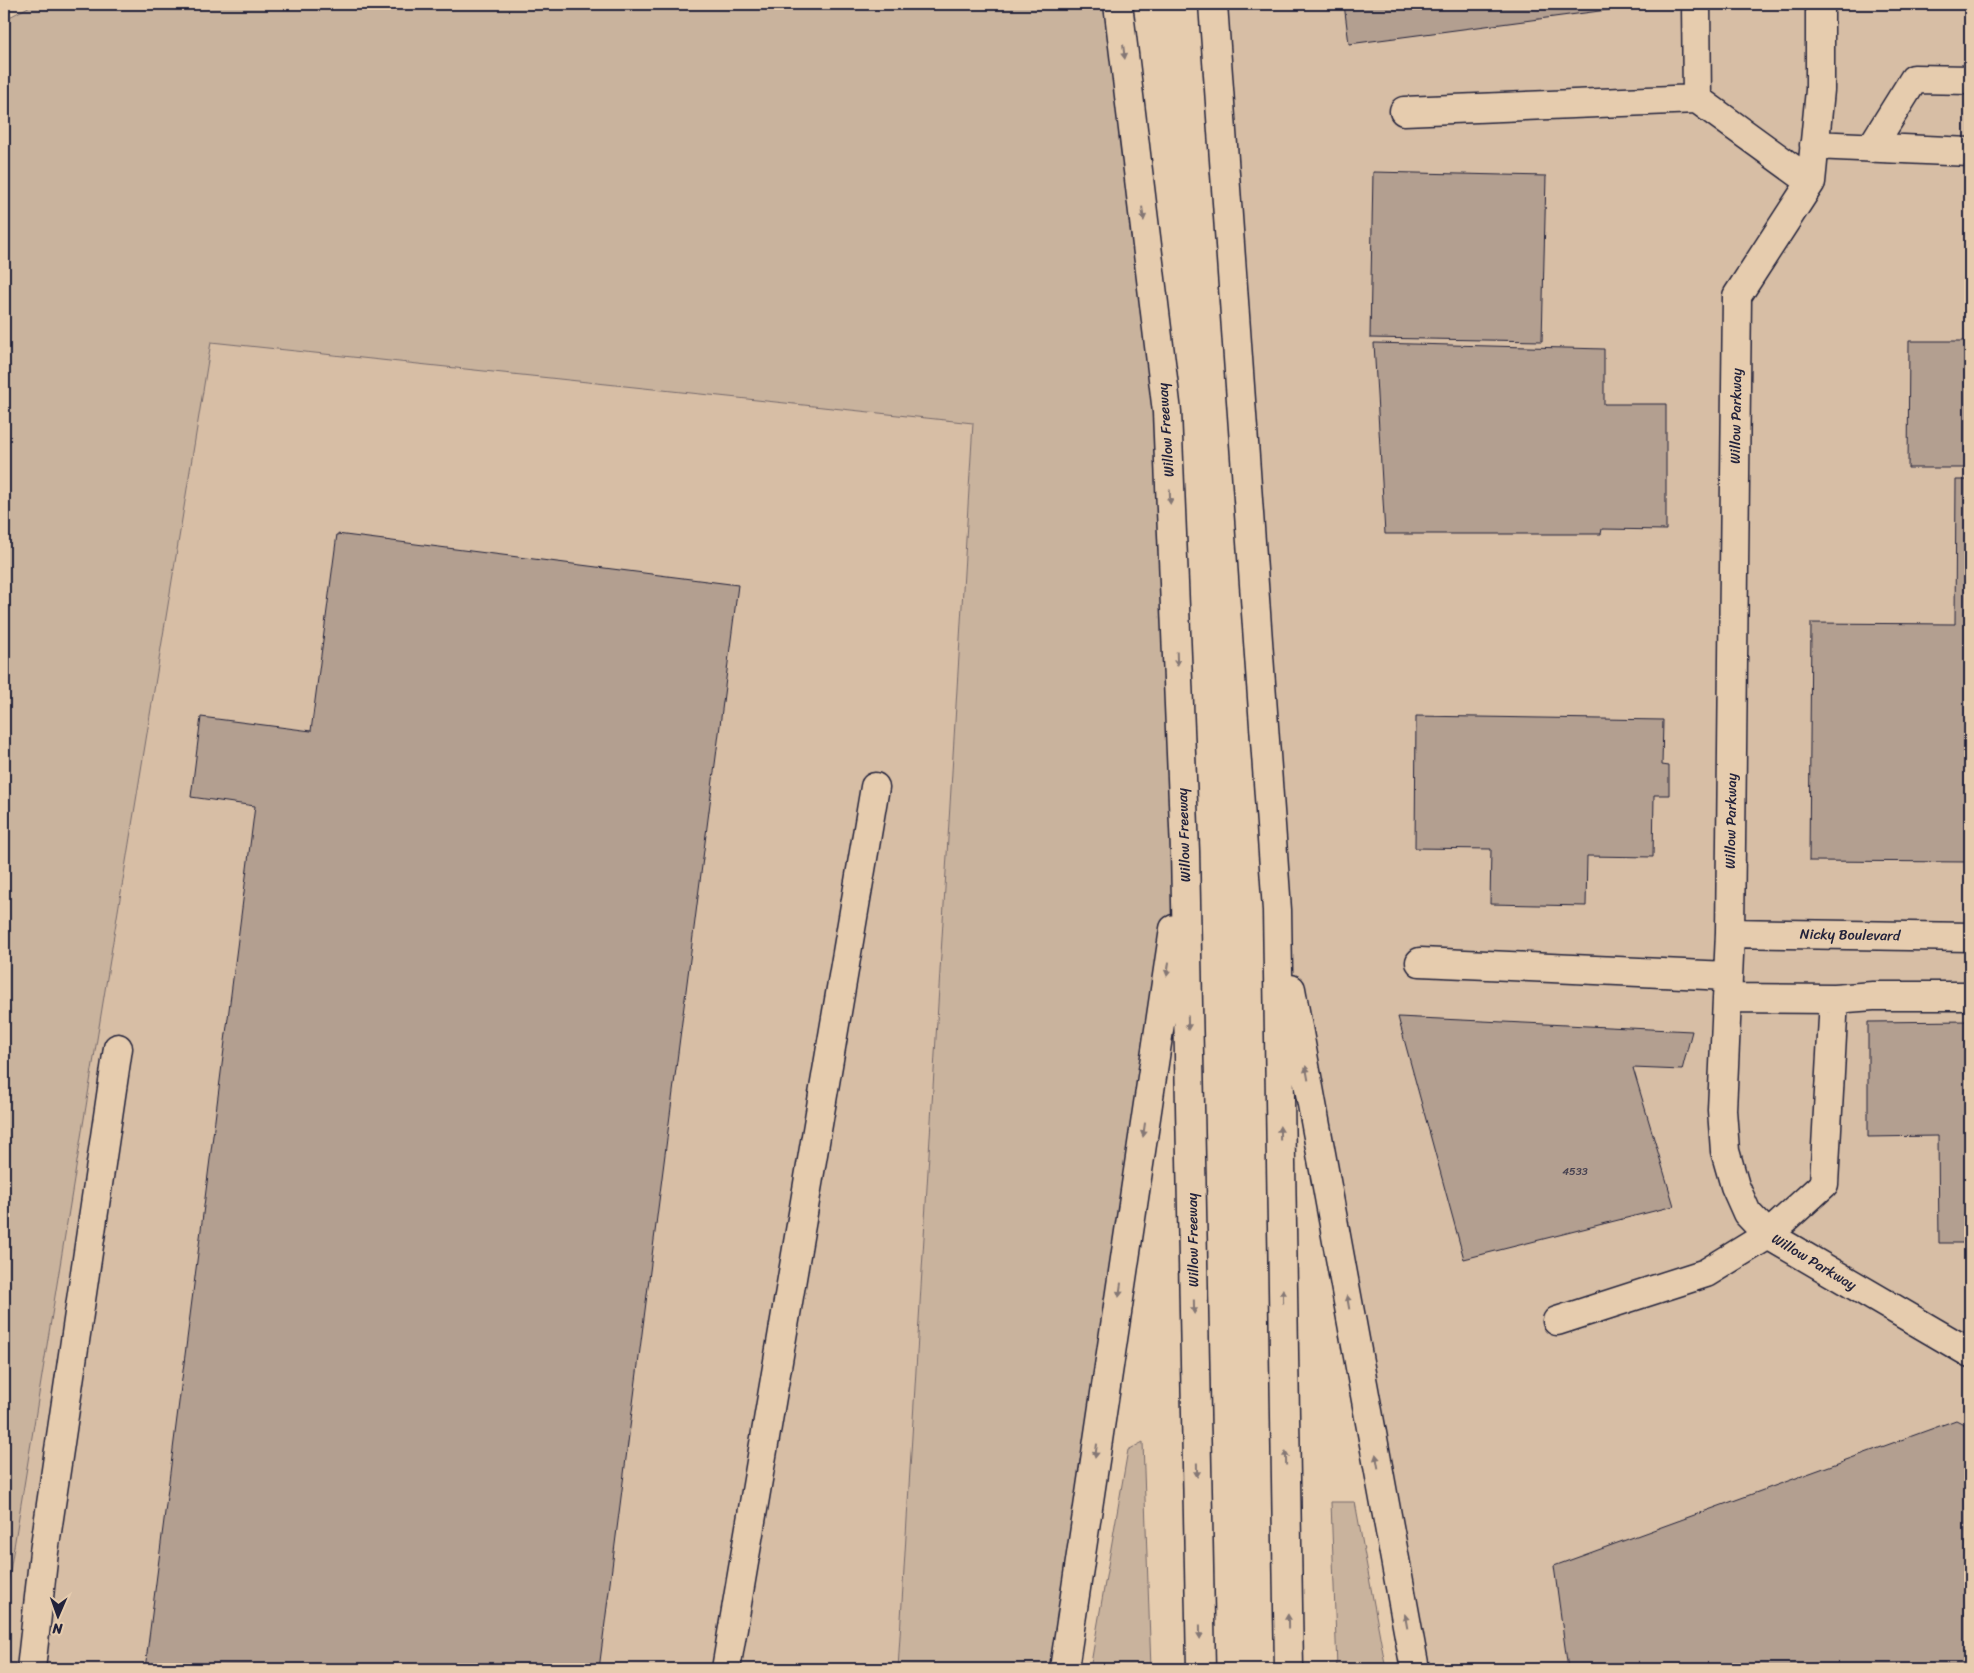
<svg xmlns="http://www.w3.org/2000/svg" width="1974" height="1673" font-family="Sriracha,sans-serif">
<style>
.built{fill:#d7bea5}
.green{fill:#c9b39d;stroke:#766a6c}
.building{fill:#b39f90;stroke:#22223b}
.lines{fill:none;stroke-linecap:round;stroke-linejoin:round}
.minor-casing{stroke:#22223b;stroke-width:31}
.highway-casing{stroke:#22223b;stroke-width:31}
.minor{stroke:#e6ccae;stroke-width:28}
.highway{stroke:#e6ccae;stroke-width:28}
.oneway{fill:#847774}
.labels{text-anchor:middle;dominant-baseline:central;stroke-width:4;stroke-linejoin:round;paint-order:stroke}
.number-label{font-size:11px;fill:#464150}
.street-label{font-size:14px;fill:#22223b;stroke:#e6ccae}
</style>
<rect width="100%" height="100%" fill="#e6ccae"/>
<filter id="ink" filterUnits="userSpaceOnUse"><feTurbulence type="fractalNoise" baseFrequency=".02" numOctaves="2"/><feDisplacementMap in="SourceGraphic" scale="10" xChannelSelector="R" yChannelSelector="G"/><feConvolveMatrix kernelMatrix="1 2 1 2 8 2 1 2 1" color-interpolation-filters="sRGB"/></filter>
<g filter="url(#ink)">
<!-- built -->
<path class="built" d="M1213 4H1970V1669H1415L1277 910Z
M210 342 973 423 898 1669H4V1608Z"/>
<!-- green -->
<path class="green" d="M34 4H1118L1167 412 1185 851 1064 1669H898L973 423 211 342 4 1608V20Z
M1143 1442 1151 1669H1090L1128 1450Z
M1331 1502H1355L1386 1669H1337Z"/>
<!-- building -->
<path class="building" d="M1344 4H1629L1630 7 1349 44Z
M1373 172 1546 176 1542 341 1370 338Z
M1909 341H1970V468H1908Z
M1374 343 1604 349V404H1666V530L1602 529 1601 534H1385Z
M1956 480H1970V862L1809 861 1811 623 1955 624Z
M337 534 738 585 599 1669H145L255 806 191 797 201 717 311 731Z
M1416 716 1663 720 1662 765 1669 766V795H1654L1653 857 1587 856 1586 906 1490 904 1491 849 1415 848Z
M1398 1017 1692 1031 1682 1070 1633 1068 1674 1206 1464 1259Z
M1970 1021V1243H1939L1938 1136 1868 1137V1022Z
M1956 1420 1970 1427V1669H1568L1554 1566Z"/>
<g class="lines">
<!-- minor casing -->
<g class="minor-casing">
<path id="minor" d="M1696 4 1697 99
M1820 4V90L1811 182 1737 296 1730 933 1722 1110 1725 1151 1735 1186 1747 1213 1768 1235 1970 1353
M1404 111 1697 99 1811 182
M1814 145 1970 152
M1871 148 1914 79 1970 80
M1730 933 1970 937
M1420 962 1728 976
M1834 999 1873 996H1970
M1557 1321 1706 1273 1768 1235 1824 1184 1834 999 1727 998
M31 1669 44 1552 118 1048
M726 1669 875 787"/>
</g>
<!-- highway casing -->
<g class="highway-casing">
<path id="highway" d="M1118 4 1167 412 1185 851 1201 1669
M1213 4 1277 910 1289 1669
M1291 989 1415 1669
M1064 1669 1174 929"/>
</g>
<!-- minor -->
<use href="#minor" class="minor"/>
<!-- highway -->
<use href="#highway" class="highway"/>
</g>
<!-- one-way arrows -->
<defs><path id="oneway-solid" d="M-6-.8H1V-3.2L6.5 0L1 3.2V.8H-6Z" transform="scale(1.25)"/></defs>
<g class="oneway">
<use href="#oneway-solid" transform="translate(1124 52) rotate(83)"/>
<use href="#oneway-solid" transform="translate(1143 214) rotate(83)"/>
<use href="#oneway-solid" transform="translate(1170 497) rotate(88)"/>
<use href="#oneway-solid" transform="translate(1177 659) rotate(88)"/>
<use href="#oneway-solid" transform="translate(1168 969) rotate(98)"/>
<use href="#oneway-solid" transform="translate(1188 1023) rotate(89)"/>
<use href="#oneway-solid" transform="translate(1307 1073) rotate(-100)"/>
<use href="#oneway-solid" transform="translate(1144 1130) rotate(98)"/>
<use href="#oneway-solid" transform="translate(1280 1133) rotate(-91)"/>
<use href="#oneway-solid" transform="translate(1120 1290) rotate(98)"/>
<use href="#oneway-solid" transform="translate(1283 1296) rotate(-91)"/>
<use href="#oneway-solid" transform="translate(1348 1302) rotate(-100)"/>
<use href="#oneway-solid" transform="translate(1194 1307) rotate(89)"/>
<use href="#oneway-solid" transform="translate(1096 1451) rotate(98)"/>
<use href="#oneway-solid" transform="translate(1286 1458) rotate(-91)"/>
<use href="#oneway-solid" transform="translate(1377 1461) rotate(-100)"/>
<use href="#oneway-solid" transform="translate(1197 1470) rotate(89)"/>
<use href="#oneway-solid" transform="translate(1288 1621) rotate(-91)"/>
<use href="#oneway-solid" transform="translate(1406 1621) rotate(-100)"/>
<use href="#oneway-solid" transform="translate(1200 1632) rotate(89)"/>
</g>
</g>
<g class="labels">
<!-- number labels -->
<g class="number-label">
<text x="1575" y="1171">4533</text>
</g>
<!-- street labels -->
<g class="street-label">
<text transform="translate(1736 416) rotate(-89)">Willow Parkway</text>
<text transform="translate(1166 430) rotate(-94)">Willow Freeway</text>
<text transform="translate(1731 821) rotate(-89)">Willow Parkway</text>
<text transform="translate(1184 835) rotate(-92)">Willow Freeway</text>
<text transform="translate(1850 935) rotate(1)">Nicky Boulevard</text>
<text transform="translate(1193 1240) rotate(-91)">Willow Freeway</text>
<text transform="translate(1814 1262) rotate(31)">Willow Parkway</text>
</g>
</g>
<!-- margin -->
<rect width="1974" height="1673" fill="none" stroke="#e6ccae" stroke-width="20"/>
<rect x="10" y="10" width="1954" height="1653" fill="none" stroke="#22223b" stroke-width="2" filter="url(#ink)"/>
<!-- north arrow -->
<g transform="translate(58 1616) rotate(182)" stroke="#e6ccae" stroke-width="4" paint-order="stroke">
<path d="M0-4L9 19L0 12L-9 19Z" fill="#22223b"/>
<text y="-8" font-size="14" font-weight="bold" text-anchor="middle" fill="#22223b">N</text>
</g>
</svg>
